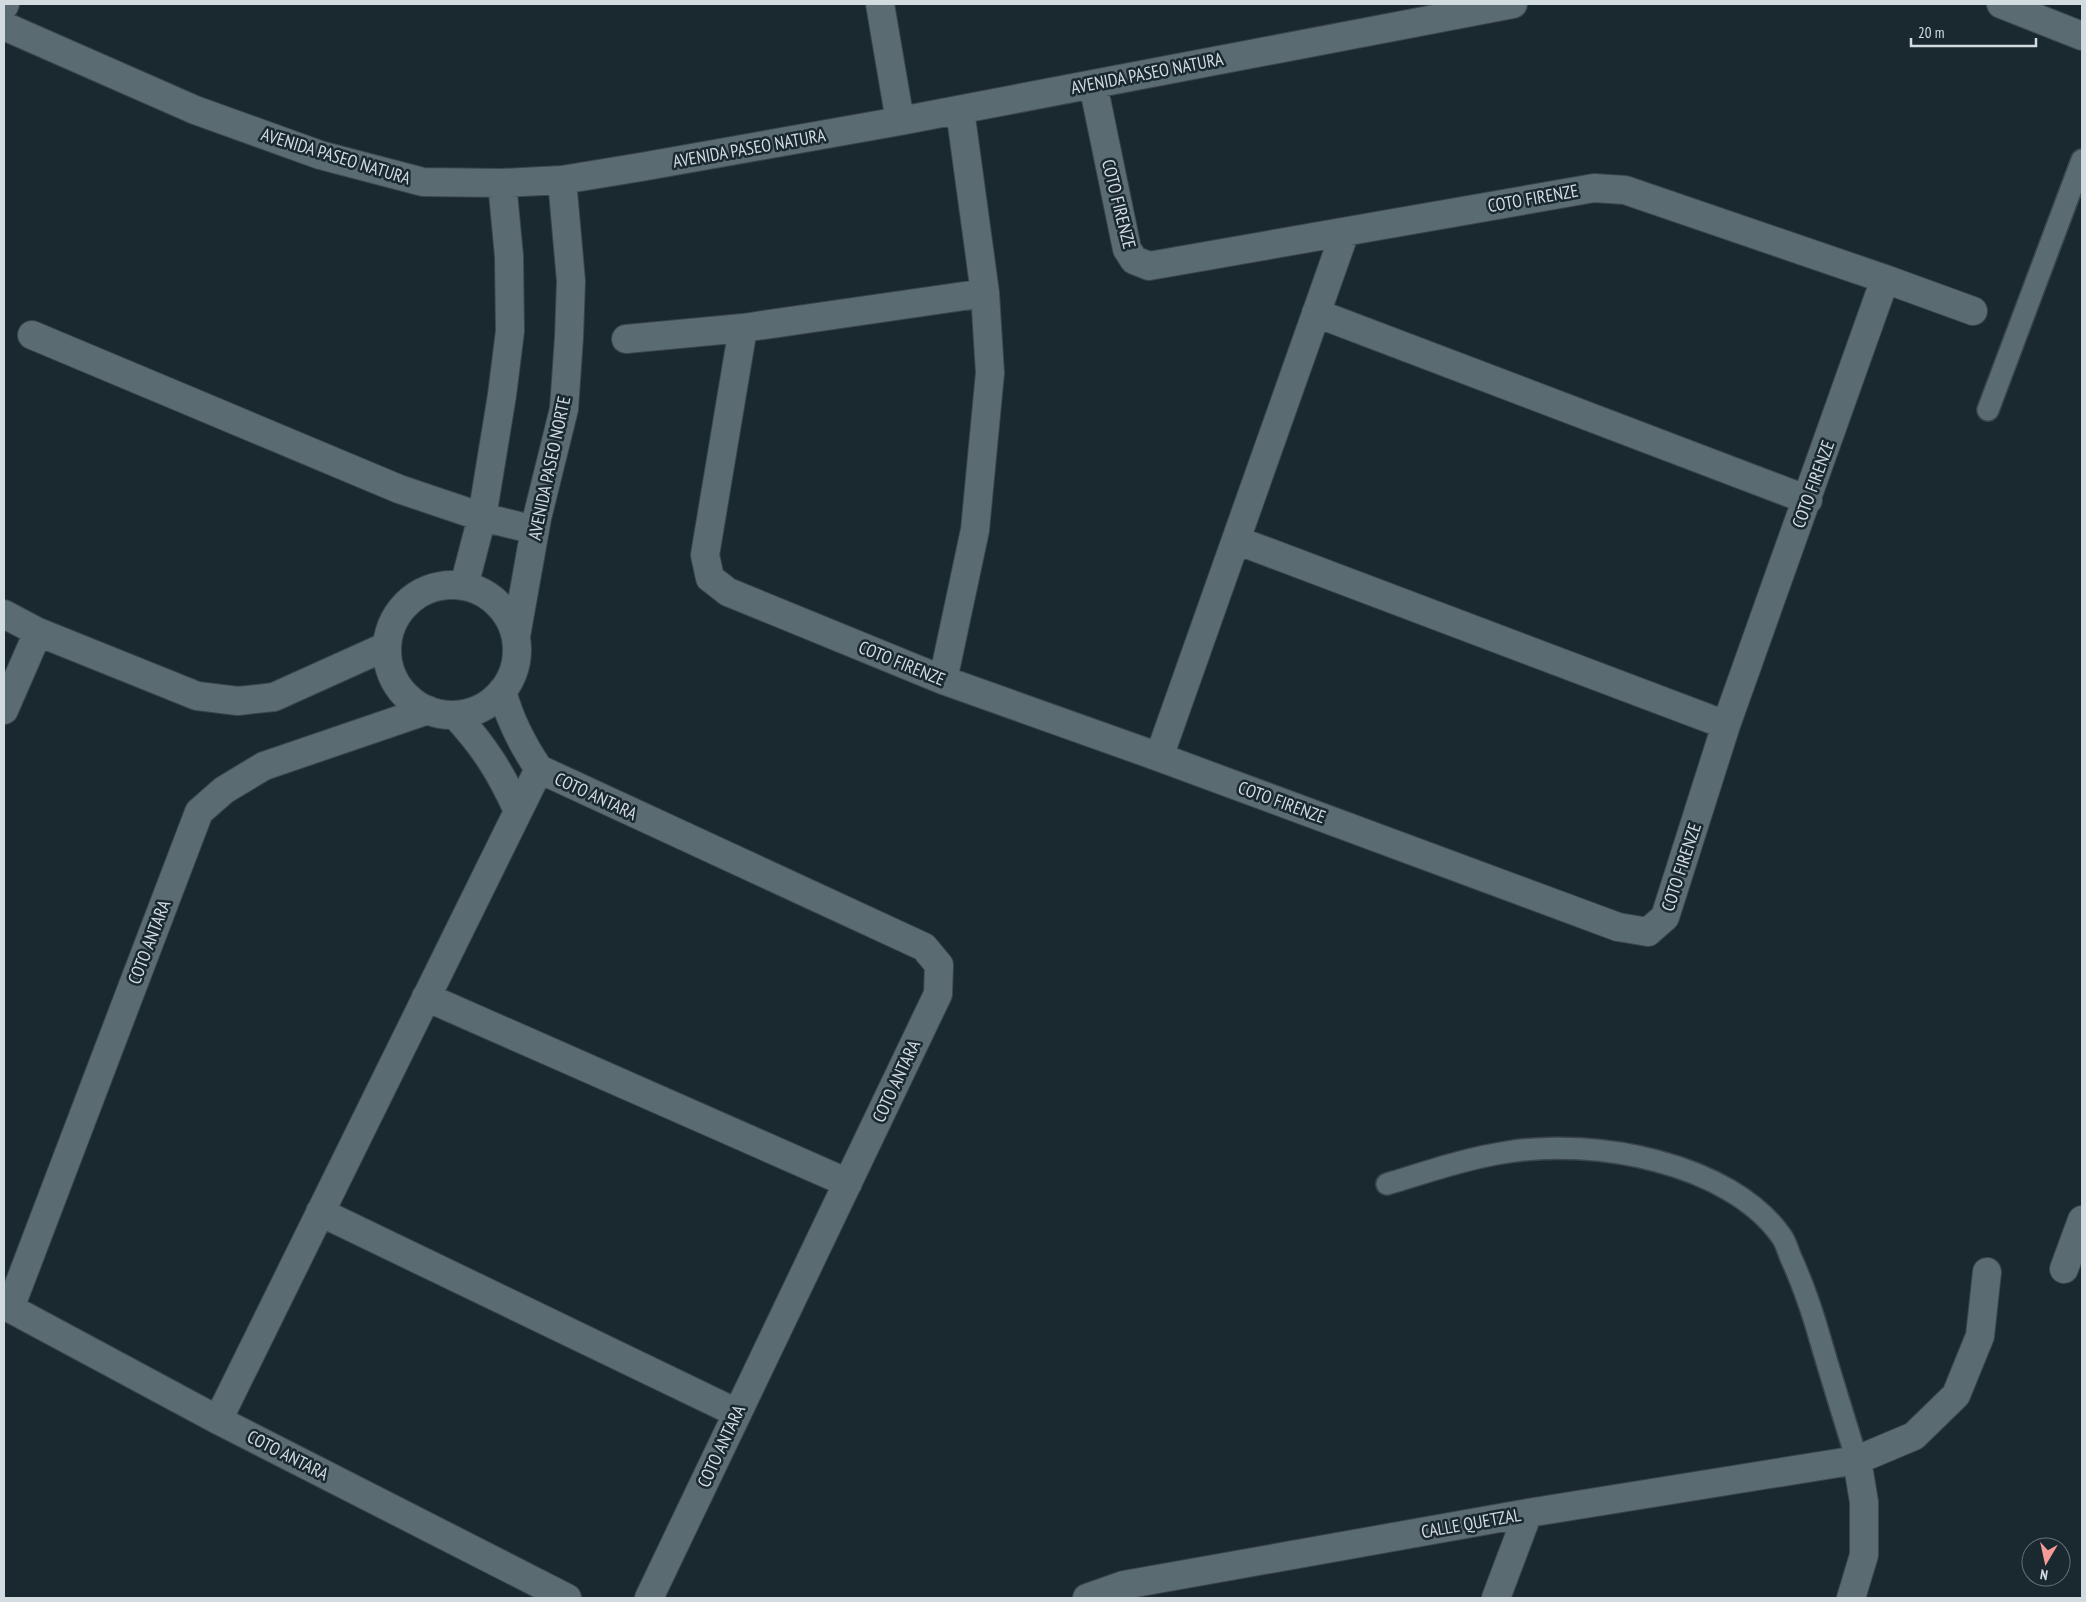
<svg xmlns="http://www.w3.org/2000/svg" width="2086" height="1602" font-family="'PT Sans Narrow',sans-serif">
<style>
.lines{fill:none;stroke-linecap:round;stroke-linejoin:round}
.lane-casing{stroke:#3a464b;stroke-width:24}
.street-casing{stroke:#3a464b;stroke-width:30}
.lane{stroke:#5b6b72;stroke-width:21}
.street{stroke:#5b6b72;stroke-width:28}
.labels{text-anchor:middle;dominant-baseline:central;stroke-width:5;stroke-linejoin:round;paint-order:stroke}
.street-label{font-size:18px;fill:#d2dbdf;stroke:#1a292f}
</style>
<rect width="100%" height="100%" fill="#1a292f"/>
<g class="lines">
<!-- lane casing -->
<g class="lane-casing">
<path id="lane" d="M1988 410 2082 160
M1387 1184C1427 1172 1467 1158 1508 1152 1593 1138 1730 1162 1782 1237 1786 1243 1788 1251 1791 1258 1801 1280 1809 1302 1816 1325 1829 1370 1843 1415 1857 1460"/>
</g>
<!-- street casing -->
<g class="street-casing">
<path id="street" d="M880 4 900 121
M2001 4 2082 36
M4 6 5 4
M4 26 195 110 320 155 423 182 502 183 562 180 641 167 900 121 1513 4
M1885 279 1973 311
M985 293 743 328 705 555 710 578 728 592 943 680 1159 757 1618 927 1648 932 1665 917 1726 725 1885 279 1625 190 1594 188 1149 266 1134 260 1127 249 1093 84
M1316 313 1808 500
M32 335 399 489 482 517 535 530
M626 339 743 328
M1236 540 1726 725
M387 650a65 65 0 1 1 130 0a65 65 0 1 1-130 0Z
M464 586 482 517 502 395 510 331 509 256 502 183
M4 614 38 632 197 696 238 701 274 697 387 646
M516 636 537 518 564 409 569 337 571 281 562 180
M943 680 975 530 990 373 985 293 960 110
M502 691C510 721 522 744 539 769
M4 710 38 632
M456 716C484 746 501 773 518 811
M1159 757 1345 232
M539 769 924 947 939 965 938 994 649 1598
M426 997 848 1183
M320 1212 737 1413
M2064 1269 2082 1220
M4 1305 218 1420 567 1598
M10 1308 199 812 224 790 264 766 428 710
M218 1420 539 769
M1087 1598 1124 1585 1528 1513 1857 1460
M1496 1598 1528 1513
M1851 1598 1864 1555V1502L1857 1460 1914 1436 1956 1395 1980 1336 1987 1272"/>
</g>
<!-- lane -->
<use href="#lane" class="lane"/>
<!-- street -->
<use href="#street" class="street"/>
</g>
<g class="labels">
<!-- street labels -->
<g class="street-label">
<text transform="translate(1147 73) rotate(-11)">AVENIDA PASEO NATURA</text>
<text transform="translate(749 148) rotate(-10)">AVENIDA PASEO NATURA</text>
<text transform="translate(336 156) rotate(17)">AVENIDA PASEO NATURA</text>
<text transform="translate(1533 198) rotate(-10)">COTO FIRENZE</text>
<text transform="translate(1119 204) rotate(76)">COTO FIRENZE</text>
<text transform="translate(549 468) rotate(-78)">AVENIDA PASEO NORTE</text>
<text transform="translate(1813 484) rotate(-70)">COTO FIRENZE</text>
<text transform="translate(902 663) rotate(22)">COTO FIRENZE</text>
<text transform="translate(596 796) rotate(25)">COTO ANTARA</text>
<text transform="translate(1282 802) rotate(20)">COTO FIRENZE</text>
<text transform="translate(1681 867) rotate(-72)">COTO FIRENZE</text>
<text transform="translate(149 942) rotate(-69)">COTO ANTARA</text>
<text transform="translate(896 1081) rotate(-65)">COTO ANTARA</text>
<text transform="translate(721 1446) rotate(-65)">COTO ANTARA</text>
<text transform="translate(288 1455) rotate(27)">COTO ANTARA</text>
<text transform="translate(1471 1523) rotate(-10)">CALLE QUETZAL</text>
</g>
</g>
<!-- border -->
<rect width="2086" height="1602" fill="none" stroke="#d2dbdf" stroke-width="10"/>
<!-- north arrow -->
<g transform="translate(2046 1562) rotate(189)"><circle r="24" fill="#1a292f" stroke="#647075"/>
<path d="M0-4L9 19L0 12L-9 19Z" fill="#f59b97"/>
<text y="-8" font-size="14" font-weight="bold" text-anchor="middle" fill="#d2dbdf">N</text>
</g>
<!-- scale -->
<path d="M1911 38v8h125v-8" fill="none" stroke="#d2dbdf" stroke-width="2.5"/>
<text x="1918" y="38" font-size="15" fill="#d2dbdf" stroke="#1a292f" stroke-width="4" paint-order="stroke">20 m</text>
</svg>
